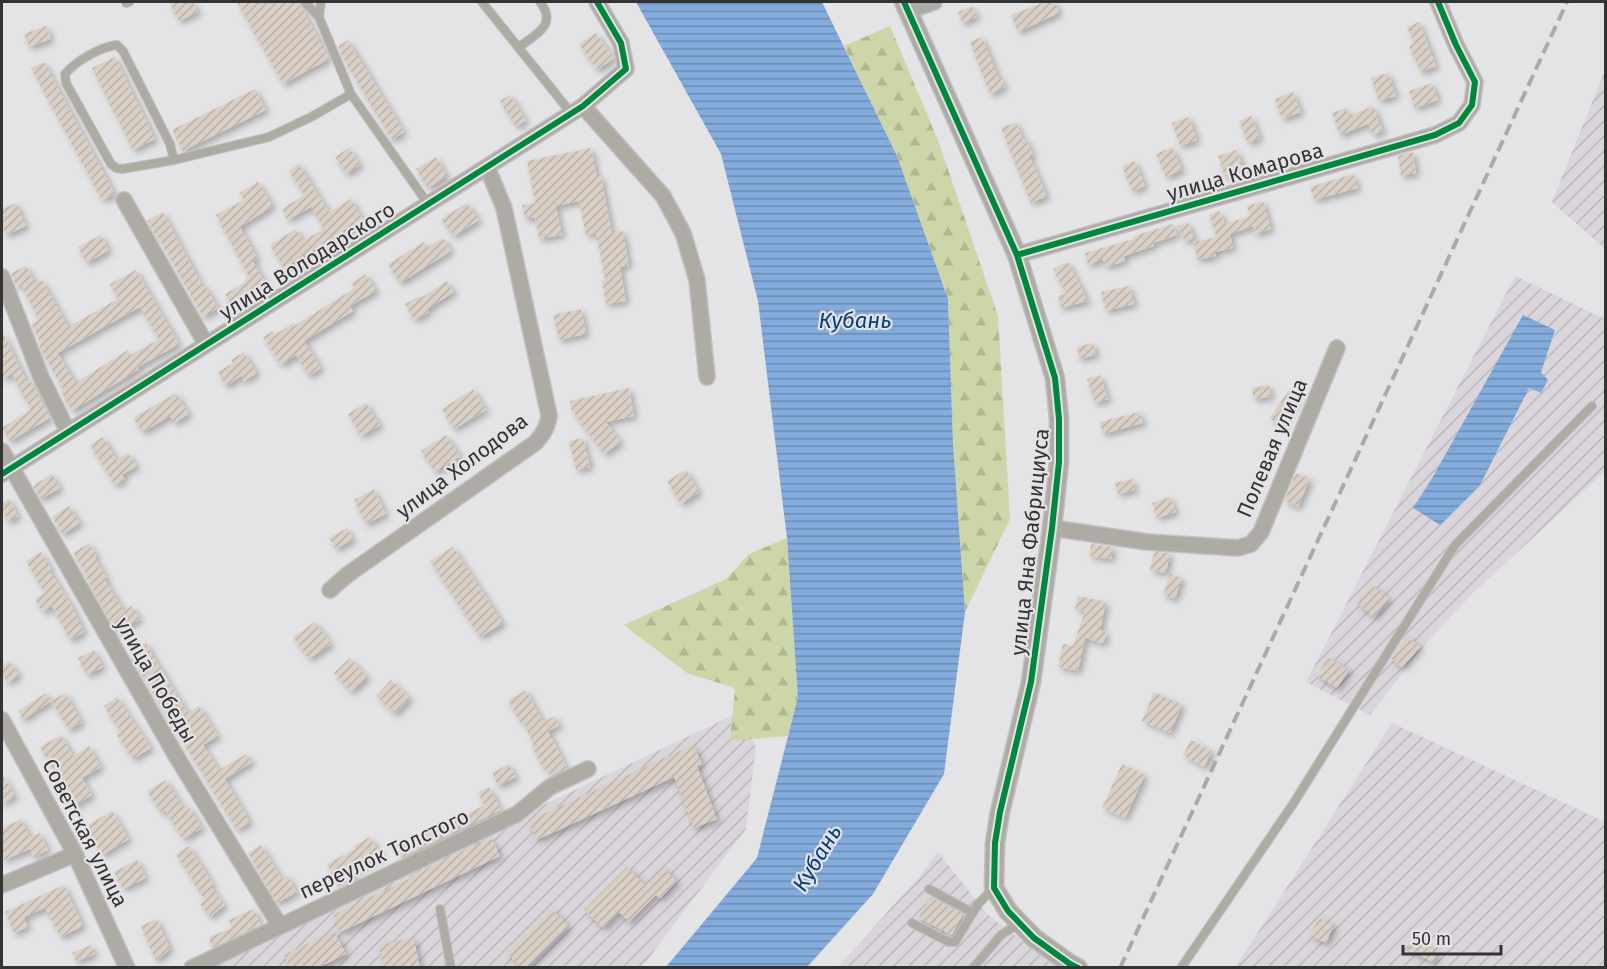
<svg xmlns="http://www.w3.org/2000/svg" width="1607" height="969" font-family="'Fira Sans',sans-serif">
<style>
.industrial{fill:url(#industrial-furrows)}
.forest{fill:url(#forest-firs)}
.water{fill:url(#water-rules)}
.building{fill:url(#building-hatch);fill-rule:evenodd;filter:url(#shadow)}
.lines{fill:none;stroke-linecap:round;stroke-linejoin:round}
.service-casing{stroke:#c1c0c2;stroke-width:10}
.minor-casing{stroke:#c1c0c2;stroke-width:18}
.tertiary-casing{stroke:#c1c0c2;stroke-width:21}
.service{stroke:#adaba4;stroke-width:8}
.minor{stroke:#adaba4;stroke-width:15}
.tertiary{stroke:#adaba4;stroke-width:18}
.rail{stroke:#acaaa7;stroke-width:4;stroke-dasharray:12 6;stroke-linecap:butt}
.cycleway-casing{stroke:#e5e2e6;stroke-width:10}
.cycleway{stroke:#00873e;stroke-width:6}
.labels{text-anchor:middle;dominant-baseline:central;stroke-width:4.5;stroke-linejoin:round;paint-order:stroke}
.street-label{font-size:21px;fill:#343334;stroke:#e5e2e6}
.water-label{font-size:22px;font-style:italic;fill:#00407e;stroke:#e5e2e6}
</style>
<defs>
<pattern id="industrial-furrows" width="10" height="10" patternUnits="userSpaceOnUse" patternTransform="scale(1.5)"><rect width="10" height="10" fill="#dad4db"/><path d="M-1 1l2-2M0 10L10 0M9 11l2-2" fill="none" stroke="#bcb6bd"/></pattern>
<pattern id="forest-firs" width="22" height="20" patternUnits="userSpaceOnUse" patternTransform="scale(1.5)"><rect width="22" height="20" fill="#ccd6a9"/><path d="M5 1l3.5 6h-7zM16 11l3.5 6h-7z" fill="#b0b892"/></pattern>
<pattern id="water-rules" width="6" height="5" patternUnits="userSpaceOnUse" patternTransform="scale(1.5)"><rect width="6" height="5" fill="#83abdc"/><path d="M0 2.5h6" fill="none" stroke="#6c8cb3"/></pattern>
<pattern id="building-hatch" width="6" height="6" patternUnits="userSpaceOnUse" patternTransform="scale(1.5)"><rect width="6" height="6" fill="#dacfc5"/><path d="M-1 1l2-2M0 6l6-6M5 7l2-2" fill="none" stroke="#bcb2aa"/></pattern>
<filter id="shadow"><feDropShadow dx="3.5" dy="3.5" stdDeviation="3" flood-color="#0004"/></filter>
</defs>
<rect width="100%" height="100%" fill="#e4e3e5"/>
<!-- industrial -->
<path class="industrial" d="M1605 70V249L1552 202Z
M1515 276 1605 319V471L1471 595 1427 642 1370 715 1306 682Z
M738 713 756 747 746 829 642 967 206 968 289 930 509 821Z
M1392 723 1605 822V967L1235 968Z
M938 852 988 915 1033 949 1062 967 837 968 920 876Z"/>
<!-- forest -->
<path class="forest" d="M890 26 939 143 998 316 1010 519 965 612 953 444 948 299 897 156 844 46Z
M787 538 798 697 788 736 730 741 735 688 687 673 624 625 726 579 749 554Z"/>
<!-- water -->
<path class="water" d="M636 2H822L897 156 948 299 953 444 965 612 944 774 873 894 807 967H666L757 858 798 697 787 538 758 301 721 154Z
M1523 315 1555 330 1541 372 1548 380 1541 393 1529 388 1480 485 1440 525 1413 508 1434 475Z"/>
<!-- building -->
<path class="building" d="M169 2H193L198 12 179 21Z
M237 2H299L329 59 283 84Z
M1044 2H1055L1059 13 1018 32 1011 15Z
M972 6 977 17 962 23 958 12Z
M1419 22 1436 66 1421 72 1409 46 1414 43 1407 27Z
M46 26 51 39 29 47 24 34Z
M596 33 614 58 597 70 579 44Z
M982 37 999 79 1001 78 1005 87 990 94 970 42Z
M348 40 404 132 392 140 342 56 338 46Z
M115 57 155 139 133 150 92 68Z
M44 62 115 194 102 200 31 68Z
M1388 73 1396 96 1379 101 1371 78Z
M1432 83 1438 100 1415 108 1409 91Z
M255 89 266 110 183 151 172 130Z
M1293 92 1301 112 1282 119 1275 99Z
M510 95 526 120 516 127 500 101Z
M1373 106 1383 131 1373 135 1368 124 1340 135 1332 113 1346 108 1349 116Z
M1251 116 1260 138 1248 143 1239 121Z
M1189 117 1197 140 1180 146 1172 123Z
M1016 122 1023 140 1026 139 1033 155 1029 156 1047 196 1031 203 1001 128Z
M1172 147 1182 170 1166 177 1156 154Z
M349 148 360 165 346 174 335 157Z
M591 148 597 177 601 176 612 233 623 231 629 265 620 267 626 301 606 304 602 281 605 280 596 233 586 235 579 201 556 206 562 235 539 239 535 217 525 219 522 205 535 203 527 161Z
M1237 150 1244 171 1225 177 1218 156Z
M1413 152 1416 173 1401 176 1398 156Z
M436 157 447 176 428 188 416 169Z
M1135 161 1145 186 1132 191 1122 166Z
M299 164 329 212 351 199 364 222 329 243 332 247 322 253 318 247 284 268 270 245 296 229 303 241 324 229 311 207 288 220 282 209 304 195 289 171Z
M1353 174 1358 188 1314 200 1310 187Z
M258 182 273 206 240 227 257 258 253 261 270 291 234 309 225 294 246 282 245 279 249 277 216 215 244 200 239 193Z
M1263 201 1271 229 1255 234 1253 226 1230 234 1233 248 1215 252 1216 256 1197 260 1194 242 1217 237 1209 215 1220 211 1225 224 1250 216 1247 206Z
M16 203 26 226 6 235 2 225V209Z
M467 203 479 220 454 236 441 219Z
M163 212 203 287 205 286 218 308 203 317 156 233 155 234 147 221Z
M1188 222 1194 238 1185 242 1178 226Z
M1173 224 1177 235 1153 243 1154 246 1124 256 1125 261 1106 267 1103 259 1088 265 1085 253 1134 239V236Z
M101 235 109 250 87 263 78 247Z
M443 238 451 251 400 283 388 264 424 242 428 247Z
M1068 262 1088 301 1061 308 1058 296 1066 294 1053 269Z
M26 266 35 283 42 280 68 327 118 299 110 284 136 270 179 344 138 367 139 369 72 411 61 392 64 390 41 350 39 344 41 343 31 324 39 320 21 284 16 286 11 273ZM140 307 159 339 131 355 128 350 75 383 58 353Z
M366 274 376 291 350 306 353 311 304 341 321 368 309 376 296 355 281 365 263 337 273 331 275 335 293 323 294 326 355 288 351 283Z
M447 281 454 292 427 309 429 312 414 320 405 304 420 296 421 298Z
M1129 286 1134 304 1106 311 1101 292Z
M581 309 586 334 559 340 553 315Z
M2 331 27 382 30 380 50 418 10 441 2 428 31 410 12 374 2 379Z
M1093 343 1096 355 1079 359 1077 347Z
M244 352 257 373 244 381 241 376 226 386 218 372 233 363 231 360Z
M1100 375 1108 399 1095 403 1087 379Z
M1269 385 1271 397 1254 399 1252 388Z
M629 388 634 416 606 422 621 442 604 454 571 409 570 401Z
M473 389 486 410 454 429 442 409Z
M1288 391 1298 398 1280 425 1270 418Z
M176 393 189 414 174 423 170 416 143 432 133 418Z
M366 403 380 425 361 436 348 414Z
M1139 412 1143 423 1103 434 1100 422Z
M446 435 460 456 435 472 421 451Z
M103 437 117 460 128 453 137 466 122 475 125 479 115 485 90 445Z
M583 438 590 467 576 470 569 441Z
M686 470 699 492 681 504 667 481Z
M1296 473 1310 479 1298 507 1284 501Z
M52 474 60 488 41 499 33 486Z
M1132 479 1135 490 1118 494 1115 483Z
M374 489 386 514 366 524 354 500Z
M1170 497 1176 512 1157 518 1152 503Z
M9 499 18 516 8 522 2 510V503Z
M69 506 80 523 63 534 52 517Z
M347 528 353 539 336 549 329 538Z
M89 543 97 556 95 558 107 578 105 580 124 611 132 606 140 619 117 633 86 578 88 577 73 553Z
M1091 544 1113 547 1111 559 1089 556Z
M453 547 503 623 480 637 430 561Z
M41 552 51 569 49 570 72 606 84 632 70 640 52 606 43 612 35 599 45 593 26 561Z
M1154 552 1170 553 1166 573 1150 570Z
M1170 574 1182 578 1175 599 1163 595Z
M1372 585 1389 598 1374 617 1357 603Z
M1078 596 1106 602 1100 630 1107 633 1103 644 1085 638 1078 671 1058 667 1063 644 1073 646 1085 611 1075 609Z
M315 622 331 644 309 659 293 637Z
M1408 636 1420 647 1402 668 1391 658Z
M146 642 152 652 151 653 188 713 199 706 218 736 203 745 219 770 246 754 252 762 225 779 250 822 237 830 137 667 139 666 130 652Z
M94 650 103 667 87 675 78 658Z
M1328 657 1349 670 1337 688 1317 676Z
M350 658 367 677 351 692 334 673Z
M9 661 19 675 8 683 2 674V667Z
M391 680 410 698 395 714 376 696Z
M526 690 543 722 555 716 559 726 548 731 567 768 550 776 545 766 542 767 532 746 534 745 523 721 520 722 508 700Z
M1154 692 1182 705 1170 733 1142 721Z
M46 693 51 701 23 720 18 711Z
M65 693 82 722 69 730 52 701Z
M117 697 151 748 133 759 117 735 121 733 104 706Z
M61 735 73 756 89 746 101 767 82 778 92 795 74 806 40 747Z
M1191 740 1212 751 1204 767 1183 755Z
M693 745 702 764 697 766 717 819 694 828 674 777 537 840 528 821Z
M509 764 516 777 498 786 492 773Z
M1122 764 1145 775 1125 818 1102 808Z
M2 774 15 796 2 804Z
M166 780 184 809 188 806 202 828 183 839 165 810 161 813 147 791Z
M489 787 501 810 401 858 396 846 453 822 484 805 478 792Z
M112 811 129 839 102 855 86 826Z
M21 819 30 837 40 833 48 850 33 857 30 849 4 860 2 853V829Z
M370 837 382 856 351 873 355 880 339 888 327 864 355 849 354 846Z
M492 839 500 856 341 932 333 915 411 878 410 876 485 840 486 842Z
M261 845 282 879 288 876 297 892 277 903 248 853Z
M189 846 213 884 210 886 225 905 210 917 200 904 205 900 176 854Z
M137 860 146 878 123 889 114 872Z
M627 867 645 885 663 867 677 881 660 899 656 895 629 922 619 912 603 928 584 910Z
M64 885 83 926 61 937 45 908 24 917 28 927 14 933 5 912Z
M930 897 963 914 952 935 919 918Z
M254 909 261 925 212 948 209 937 232 928 229 920Z
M552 909 569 926 526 968H522L507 953Z
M1319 918 1334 925 1326 943 1310 936Z
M157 919 170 949 156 961 141 926Z
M334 931 346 954 318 968H290L284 955Z
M414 938 420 968H384L379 945Z
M1411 940 1437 952 1433 962 1407 950Z
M91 945 95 954 76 962 72 953Z"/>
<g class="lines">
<!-- service casing -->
<g class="service-casing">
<path id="service" d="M305 2 319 17
M321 2 319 17 351 94 428 204
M482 2 571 113
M126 3 129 2
M519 47C536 34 558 25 540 2
M174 160 122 169 116 168 111 164 66 83 65 74C76 61 100 47 117 45L123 51 170 144 174 160 269 137 313 116 351 94
M929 889 973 913
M440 909 451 968
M912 923 949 942H955L978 904 993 889
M973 968 1001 935 1018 924
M1181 968 1293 804 1455 545 1592 406"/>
</g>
<!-- minor casing -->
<g class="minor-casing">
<path id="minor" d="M908 11 934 2
M583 106 663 196 683 233 697 280 707 377
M124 200 206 344
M1017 255 1435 135 1459 123 1472 105 1475 82 1456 45 1438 2
M2 277 41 377 68 432
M2 451 175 754 280 926
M2 474 583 106 626 69 621 43 597 2
M1052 528 1147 542 1238 548 1251 544 1261 532 1337 348
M330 590 347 575 535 443C543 434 548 427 549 415L504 208 487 167
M2 720 75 854 127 968
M2 885 75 854
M192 968 517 814 550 787 588 769"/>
</g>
<!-- tertiary casing -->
<g class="tertiary-casing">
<path id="tertiary" d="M904 2 1017 255 1055 378 1059 419V462L1052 528 1031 682 1000 812 995 843 994 888 1008 911 1034 938 1070 964 1078 968"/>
</g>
<!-- service -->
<use href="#service" class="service"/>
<!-- minor -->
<use href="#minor" class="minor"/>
<!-- tertiary -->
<use href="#tertiary" class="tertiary"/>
<!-- rail -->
<path class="rail" d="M1120 968 1567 2"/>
<!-- cycleway casing -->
<g class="cycleway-casing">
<path id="cycleway" d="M904 2 1017 255 1055 378 1059 419V462L1052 528 1031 682 1000 812 995 843 994 888 1008 911 1034 938 1070 964 1078 968
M1017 255 1435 135 1459 123 1472 105 1475 82 1456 45 1438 2
M2 474 583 106 626 69 621 43 597 2"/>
</g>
<!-- cycleway -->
<use href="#cycleway" class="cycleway"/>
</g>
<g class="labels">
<!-- street labels -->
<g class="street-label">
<text transform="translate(1245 172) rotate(-16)">улица Комарова</text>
<text transform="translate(307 261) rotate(-32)">улица Володарского</text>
<text transform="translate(1272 448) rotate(-67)">Полевая улица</text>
<text transform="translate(462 466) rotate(-37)">улица Холодова</text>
<text transform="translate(1030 542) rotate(-84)">улица Яна Фабрициуса</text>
<text transform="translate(156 680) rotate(60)">улица Победы</text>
<text transform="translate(85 833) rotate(63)">Советская улица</text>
<text transform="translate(384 854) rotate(-25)">переулок Толстого</text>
</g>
<!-- water labels -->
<g class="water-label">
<text x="855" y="320">Кубань</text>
<text transform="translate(817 858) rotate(-59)">Кубань</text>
</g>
</g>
<!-- border -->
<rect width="1607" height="969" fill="none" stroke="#343334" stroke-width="6"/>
<!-- scale -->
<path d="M1403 945v9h98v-9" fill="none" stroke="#343334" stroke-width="3"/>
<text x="1412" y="945" font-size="18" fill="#343334" stroke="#e5e2e6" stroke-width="4.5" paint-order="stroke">50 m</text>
</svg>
